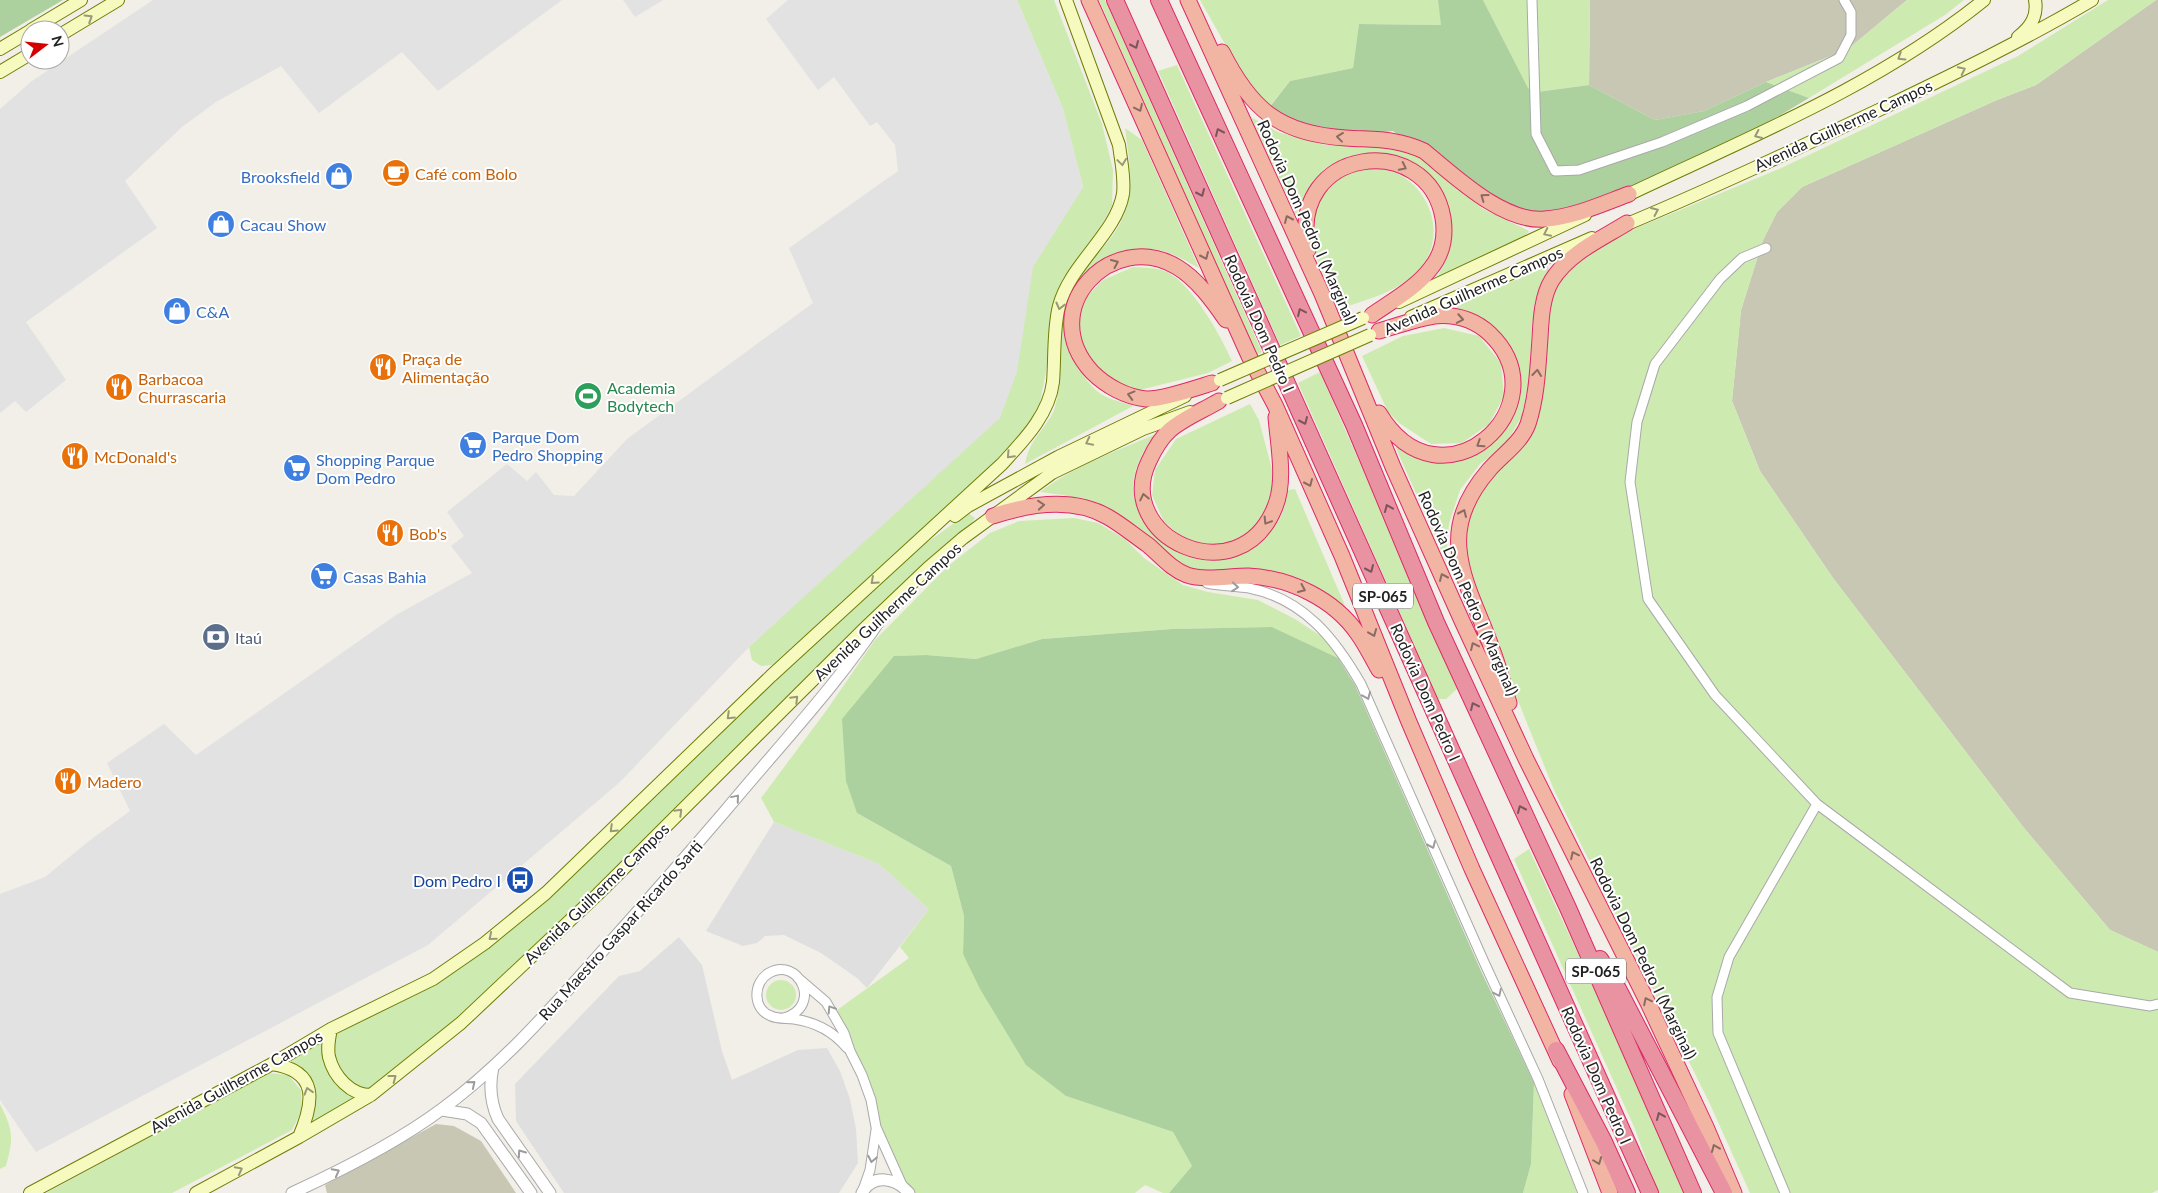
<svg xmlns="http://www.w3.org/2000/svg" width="2158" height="1193" font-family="Lato,sans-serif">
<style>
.residential{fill:#e0dfdf}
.construction{fill:#c7c7b4}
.grass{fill:#cdebb0}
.forest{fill:#add19e}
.parking{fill:#e2e2e2}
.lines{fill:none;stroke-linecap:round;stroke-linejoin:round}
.minor-casing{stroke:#a9a9a9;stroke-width:11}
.tertiary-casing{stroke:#a9a9a9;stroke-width:13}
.secondary-casing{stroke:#707d05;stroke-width:14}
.trunk-casing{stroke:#dc2a67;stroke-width:17}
.motorway-casing{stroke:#dc2a67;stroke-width:18}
.minor{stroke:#fff;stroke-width:9}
.tertiary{stroke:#fff;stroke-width:11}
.secondary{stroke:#f7fabf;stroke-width:12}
.trunk{stroke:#f2b4a3;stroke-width:15}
.motorway{stroke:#e892a2;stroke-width:16}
.secondary-bridge-casing{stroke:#707d05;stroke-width:14;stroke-linecap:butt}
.secondary-bridge{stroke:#f7fabf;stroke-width:12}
.oneway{stroke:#979978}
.oneway2{stroke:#7b545c}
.oneway3{stroke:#8a6b62}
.oneway4{stroke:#9c9c9c}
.labels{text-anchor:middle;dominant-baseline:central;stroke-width:4;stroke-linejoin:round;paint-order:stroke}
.shield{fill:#fff;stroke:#646464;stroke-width:1}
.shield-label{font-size:15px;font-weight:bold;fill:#222}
.street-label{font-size:16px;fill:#222;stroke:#fff}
.food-label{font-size:16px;fill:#c56008;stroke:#fff;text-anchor:start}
.shop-label{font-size:16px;fill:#366cbe;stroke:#fff;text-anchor:start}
.leisure-label{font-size:16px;fill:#27864d;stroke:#fff;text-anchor:start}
.service-label{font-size:16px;fill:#4e5e75;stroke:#fff;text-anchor:start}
.transit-label{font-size:16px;fill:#164399;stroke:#fff;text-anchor:end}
</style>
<rect width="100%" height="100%" fill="#f2efe9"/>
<!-- residential -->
<path class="residential" d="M774 822 879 864 929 909 867 988 857 978 821 953 784 935 765 936 757 943 743 946 706 931Z
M679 937 702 965 722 1051 732 1080 798 1050 827 1048 840 1071 850 1099 856 1129 858 1163 839 1193H564L516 1121 515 1084 619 976 640 971Z"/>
<!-- construction -->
<path class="construction" d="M1590 0H1907L1848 49 1766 82 1704 111 1655 120 1589 85Z
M2156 0H2158V952L2110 930 2024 828 1833 578 1760 471 1732 401 1741 310 1763 240 1777 212 1802 187 1997 100 2036 85Z
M436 1124 454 1126 481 1141 516 1193H327L325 1185Z"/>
<!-- grass -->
<path class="grass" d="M1017 0H1054L1102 124 1113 170 1112 206 1096 235 1062 280 1053 307 1051 345 1039 408 994 467 772 665 761 666 752 660 749 647 907 500 1018 361 1032 267 1083 187 1063 109Z
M1099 0H1105L1262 352 1256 355Z
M1200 0H1438L1442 25 1359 24 1353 68 1290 81 1264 113Z
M1483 0H1590L1589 85 1537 92 1528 88Z
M1907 0H1964L1945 15 1809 98 1766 82 1848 49Z
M2108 0H2156L2036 85 1997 100 1802 187 1777 212 1763 240 1741 310 1732 401 1760 471 1833 578 2024 828 2110 930 2158 952V1190L2152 1193H1750L1709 1102 1554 790 1460 557 1465 509 1521 434 1552 281 1581 251 1779 169 2018 56Z
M1177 65 1301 336 1280 345 1158 71Z
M1251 117 1278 132 1325 145 1392 147 1421 158 1483 209 1529 231 1523 239 1436 280 1445 261 1449 242 1441 192 1378 155 1350 156 1324 169 1307 190 1296 215Z
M1125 128 1142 140 1199 268C1184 260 1167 249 1149 249 1098 250 1062 285 1065 336 1066 343 1071 351 1074 358 1079 370 1089 386 1101 394 1110 400 1123 402 1133 406L1025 464C1026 458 1028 451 1031 446 1037 433 1051 421 1055 407 1065 373 1054 338 1063 305 1069 284 1085 267 1099 252 1138 211 1132 180 1125 128Z
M1373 167C1382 169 1394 171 1402 176 1436 197 1446 245 1415 274 1396 292 1366 300 1342 308L1330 289 1316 257 1314 208 1337 177Z
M1548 266 1549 271 1535 301 1531 337 1530 376 1522 416 1505 445 1480 464 1460 490 1449 524 1446 561 1395 446 1412 456 1438 458 1462 457 1489 446 1503 432 1515 406 1495 330 1474 314 1453 307Z
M1133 267C1143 268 1158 267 1167 272 1192 284 1221 336 1232 361L1208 373 1136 391 1102 377 1081 342 1078 306 1103 280Z
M1444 328 1479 336 1501 363 1504 396 1489 424 1462 443 1431 444 1399 423 1388 412 1362 356 1403 336Z
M1320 372 1458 688 1446 699H1438L1298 383Z
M1250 404 1259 420 1275 481 1266 512 1246 536 1216 547 1187 541 1164 522 1152 495 1155 470 1176 439Z
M1156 434C1144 448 1135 465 1133 485 1132 496 1138 508 1143 517 1147 526 1153 531 1160 538 1200 575 1256 564 1281 516 1285 508 1286 498 1287 490L1295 489 1349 615 1314 588 1192 571 1096 505 1063 495 1040 492C1074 466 1117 451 1156 434Z
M968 513 975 518 972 523 933 555 614 871 462 1018 367 1092 352 1086 340 1072 332 1055 336 1030 425 986 598 849 847 613 925 544Z
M1074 518 1098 523 1125 539 1144 558 1183 585 1208 592 1258 600 1295 619 1324 638 1338 658 1272 627 1172 629 1042 639 976 659 926 655 895 656 868 689 857 813 951 866 964 916 963 954 1066 1096 1173 1132 1192 1166 1169 1193H1163L1145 1185 1135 1193H909L892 1166 871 1100 833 1013 909 958 900 947 929 909 879 864 774 822 761 798 826 711 875 640 948 566 990 533 1019 521Z
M1529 849 1616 1035 1685 1193H1658L1657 1190 1635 1129 1514 859Z
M766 995a15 15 0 1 1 30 0a15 15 0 1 1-30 0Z
M325 1036V1058L358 1098 307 1129 315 1104 283 1062Z
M269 1073 288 1075 301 1090 302 1110 292 1130 172 1193H46Z
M1534 1083 1577 1193H1523L1531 1164Z
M0 1104C13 1130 14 1137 6 1166L0 1169Z"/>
<!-- forest -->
<path class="forest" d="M0 0H63L0 37Z
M1438 0H1483L1528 88 1537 92 1589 85 1655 120 1704 111 1766 82 1809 98 1747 135 1682 170 1543 220 1498 207 1393 131 1337 137 1265 113 1290 81 1353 68 1359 24 1441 25Z
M1272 627 1338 658 1355 685 1481 971 1534 1083 1531 1164 1523 1193H1169L1192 1166 1173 1132 1066 1096 1026 1065 980 989 963 954 964 916 951 866 857 813 846 781 842 719 894 656 926 655 976 659 1042 639 1172 629Z"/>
<!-- parking -->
<path class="parking" d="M153 0H562L438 91 402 52 319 113 281 66 216 102 182 127 125 181 157 228 26 322 66 380 26 412 15 401 0 413V109L32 81Z
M623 0H663L635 17Z
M788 0H1017L1063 109 1083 187 1033 267 1017 372 1000 418 749 647 620 782 428 945 36 1152 0 1100V894L45 877 89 841 130 811 107 763 164 724 196 755 396 615 472 573 451 546 464 536 447 512 507 464 527 481 536 472 554 495 574 496 627 439 813 303 789 248 898 171 895 145 877 122 870 126 834 77 818 90 766 19Z"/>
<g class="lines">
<!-- minor casing -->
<g class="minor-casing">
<path id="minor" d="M1532 0 1536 134 1555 171 1579 170 1662 142 1747 106 1839 58 1851 35V12L1844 0
M1766 248 1742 258 1720 279 1655 364 1637 422 1630 482 1648 599 1715 695 1817 804 2070 993 2150 1006 2158 1004
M1207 583C1221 586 1235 586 1249 588 1304 599 1335 639 1361 684L1484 962 1538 1079 1583 1193
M798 978 826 1002 844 1033 850 1051 862 1075 871 1100 876 1127 902 1185
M784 1018C824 1006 798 956 769 973 753 982 752 1009 771 1016 777 1019 786 1018 794 1019 815 1022 833 1031 847 1048
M863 1190 870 1170 876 1130
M1785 1193 1718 1033 1717 997 1729 957 1817 804"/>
</g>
<!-- tertiary casing -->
<g class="tertiary-casing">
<path id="tertiary" d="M493 1067C489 1085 490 1101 498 1119L550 1193
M442 1110 467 1114 481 1123 531 1193
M292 1193C342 1170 398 1142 442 1109 501 1066 550 1010 598 956 641 908 684 859 726 810 780 745 838 684 884 614
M862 1193C873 1173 896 1178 909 1193"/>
</g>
<!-- secondary casing -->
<g class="secondary-casing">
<path id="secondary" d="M31 30 81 0
M60 35 118 0
M2018 37C2031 27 2038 16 2035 0
M0 49 30 31
M0 72 30 54
M1621 198C1745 139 1876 87 1984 0
M1620 227C1709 190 1796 149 1883 108 1954 74 2024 40 2092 0
M1399 302 1585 215
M1411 317 1592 238
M955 516 968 506 1058 457 1185 396
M331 1029C329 1038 327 1047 329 1057 334 1077 351 1095 371 1095
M272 1064C319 1071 314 1102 299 1137
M30 1193 272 1064 331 1029 433 979 485 943 546 893 771 676 1002 464C1023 441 1049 415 1053 382 1055 357 1053 330 1059 306 1070 264 1116 234 1123 194 1125 178 1121 161 1119 145L1066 0
M196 1193 299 1137 371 1095 461 1023 598 894 863 630 928 568 963 538 1052 473 1143 429 1190 412"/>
</g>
<!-- trunk casing -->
<g class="trunk-casing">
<path id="trunk" d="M1089 0 1249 356 1275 405 1342 556 1409 722 1472 869 1560 1061
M1188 0 1322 294 1393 467 1462 621 1526 759 1649 1005 1706 1127 1734 1193
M1222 52C1251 109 1279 134 1346 138 1376 140 1396 138 1424 151 1455 176 1503 223 1545 219 1574 217 1602 204 1629 194
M1308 250C1287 146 1428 130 1443 218 1446 237 1443 253 1431 268 1416 288 1392 301 1372 315
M1379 331C1396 326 1416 319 1434 316 1455 314 1475 320 1490 334 1564 405 1441 517 1379 413
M1212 383C1196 388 1161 400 1146 399 1126 397 1106 386 1092 372 1034 309 1112 228 1177 267 1197 279 1213 301 1226 320
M1219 401C1204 410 1184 418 1170 430 1161 438 1154 450 1149 461 1112 537 1239 597 1275 507 1286 480 1278 444 1276 417
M993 516C1029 504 1073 497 1108 517 1122 525 1135 536 1148 545 1161 556 1171 569 1187 575 1205 581 1229 576 1248 576 1290 578 1334 599 1358 634 1366 645 1372 658 1379 670
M1509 703C1503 685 1499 667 1492 649 1481 616 1462 584 1459 549 1456 519 1470 492 1489 470 1502 455 1521 443 1528 424 1537 397 1538 366 1540 338 1541 319 1542 296 1552 280 1569 253 1601 239 1627 223
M1572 1094 1610 1193"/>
</g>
<!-- motorway casing -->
<g class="motorway-casing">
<path id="motorway" d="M1115 0 1650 1193
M1159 0 1354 425 1436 622 1568 908 1693 1193
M1600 959 1618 989 1724 1193
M1556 1050 1604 1142 1627 1193"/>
</g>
<!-- minor -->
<use href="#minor" class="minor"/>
<!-- tertiary -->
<use href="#tertiary" class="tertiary"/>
<!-- secondary -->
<use href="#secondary" class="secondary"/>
<!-- trunk -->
<use href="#trunk" class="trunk"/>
<!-- motorway -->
<use href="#motorway" class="motorway"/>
<!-- secondary-bridge casing -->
<g class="secondary-bridge-casing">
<path id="secondary-bridge" d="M1220 380 1363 318
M1227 398 1370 335"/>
</g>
<!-- secondary-bridge -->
<use href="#secondary-bridge" class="secondary-bridge"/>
</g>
<!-- one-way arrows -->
<defs><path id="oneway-chevron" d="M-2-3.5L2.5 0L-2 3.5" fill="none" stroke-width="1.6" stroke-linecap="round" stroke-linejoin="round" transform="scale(1.25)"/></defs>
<g class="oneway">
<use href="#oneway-chevron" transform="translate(89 18) rotate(-32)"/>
<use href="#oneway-chevron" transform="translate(1901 57) rotate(148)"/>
<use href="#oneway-chevron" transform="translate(1962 70) rotate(-26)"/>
<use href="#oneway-chevron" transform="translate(1758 135) rotate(155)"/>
<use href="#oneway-chevron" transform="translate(1122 162) rotate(82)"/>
<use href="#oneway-chevron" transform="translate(1655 211) rotate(-24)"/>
<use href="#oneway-chevron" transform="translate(1547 233) rotate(154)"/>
<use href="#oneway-chevron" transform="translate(1060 306) rotate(104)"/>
<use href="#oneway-chevron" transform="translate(1089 442) rotate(154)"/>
<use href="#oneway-chevron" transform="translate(1010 455) rotate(133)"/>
<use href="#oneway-chevron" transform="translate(874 581) rotate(138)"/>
<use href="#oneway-chevron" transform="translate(795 699) rotate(-45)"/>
<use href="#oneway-chevron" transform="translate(730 716) rotate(136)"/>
<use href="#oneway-chevron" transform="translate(679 812) rotate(-45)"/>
<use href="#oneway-chevron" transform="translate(613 829) rotate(136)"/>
<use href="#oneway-chevron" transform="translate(492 937) rotate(140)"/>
<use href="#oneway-chevron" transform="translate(393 1078) rotate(-37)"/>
<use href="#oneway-chevron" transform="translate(308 1091) rotate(-107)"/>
<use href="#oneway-chevron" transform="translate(239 1170) rotate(-28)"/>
</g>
<g class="oneway2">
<use href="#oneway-chevron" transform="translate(1135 45) rotate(66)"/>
<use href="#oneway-chevron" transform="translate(1219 132) rotate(-114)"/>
<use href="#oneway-chevron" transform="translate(1201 193) rotate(66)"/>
<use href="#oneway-chevron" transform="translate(1301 312) rotate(-115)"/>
<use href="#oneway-chevron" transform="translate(1304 421) rotate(66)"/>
<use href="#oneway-chevron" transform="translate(1388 508) rotate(-113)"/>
<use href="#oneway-chevron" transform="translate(1370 569) rotate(66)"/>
<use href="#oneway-chevron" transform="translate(1474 706) rotate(-115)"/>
<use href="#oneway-chevron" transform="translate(1521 809) rotate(-114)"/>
<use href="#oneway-chevron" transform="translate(1660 1116) rotate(-113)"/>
</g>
<g class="oneway3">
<use href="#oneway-chevron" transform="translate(1139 108) rotate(65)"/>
<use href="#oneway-chevron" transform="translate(1340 137) rotate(-173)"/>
<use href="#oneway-chevron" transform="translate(1403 167) rotate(26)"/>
<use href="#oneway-chevron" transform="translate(1484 197) rotate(-144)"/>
<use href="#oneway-chevron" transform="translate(1288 219) rotate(-114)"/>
<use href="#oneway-chevron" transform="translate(1205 256) rotate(66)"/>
<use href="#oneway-chevron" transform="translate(1115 263) rotate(-24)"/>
<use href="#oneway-chevron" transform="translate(1460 319) rotate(10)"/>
<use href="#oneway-chevron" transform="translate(1537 373) rotate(-84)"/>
<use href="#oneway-chevron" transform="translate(1131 395) rotate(-165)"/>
<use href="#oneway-chevron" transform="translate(1480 444) rotate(147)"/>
<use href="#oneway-chevron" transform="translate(1309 483) rotate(66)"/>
<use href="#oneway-chevron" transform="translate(1144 497) rotate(-102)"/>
<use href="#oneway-chevron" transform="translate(1041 505) rotate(-5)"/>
<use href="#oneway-chevron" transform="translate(1463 513) rotate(-66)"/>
<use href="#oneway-chevron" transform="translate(1267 521) rotate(122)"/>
<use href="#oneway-chevron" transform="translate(1443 577) rotate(-114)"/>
<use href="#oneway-chevron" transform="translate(1302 589) rotate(24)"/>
<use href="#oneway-chevron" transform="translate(1373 633) rotate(68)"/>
<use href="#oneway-chevron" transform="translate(1474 646) rotate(-115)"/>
<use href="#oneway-chevron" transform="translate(1574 855) rotate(-116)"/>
<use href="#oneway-chevron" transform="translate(1647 1001) rotate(-116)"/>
<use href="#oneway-chevron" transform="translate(1715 1148) rotate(-113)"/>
<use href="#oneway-chevron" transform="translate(1598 1161) rotate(69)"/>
</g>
<g class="oneway4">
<use href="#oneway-chevron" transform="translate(1235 587) rotate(5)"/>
<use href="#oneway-chevron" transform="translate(1367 696) rotate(67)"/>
<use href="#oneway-chevron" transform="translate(736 798) rotate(-50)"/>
<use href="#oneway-chevron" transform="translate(1432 845) rotate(66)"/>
<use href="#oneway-chevron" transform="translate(1498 993) rotate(65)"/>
<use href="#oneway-chevron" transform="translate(831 1009) rotate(-123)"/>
<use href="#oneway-chevron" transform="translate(472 1084) rotate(-40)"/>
<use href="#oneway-chevron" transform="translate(521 1153) rotate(-125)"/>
<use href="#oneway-chevron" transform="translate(872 1159) rotate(101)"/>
<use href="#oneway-chevron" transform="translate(336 1172) rotate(-28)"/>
</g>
<!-- icons -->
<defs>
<g id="cafe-disc" transform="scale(1.4375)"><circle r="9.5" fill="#e8710a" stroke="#fff"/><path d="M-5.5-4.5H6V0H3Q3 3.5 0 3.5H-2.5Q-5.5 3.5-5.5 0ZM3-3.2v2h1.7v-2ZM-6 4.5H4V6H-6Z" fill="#fff"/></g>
<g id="shop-disc" transform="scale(1.4375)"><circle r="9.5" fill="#3f7fe0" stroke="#fff"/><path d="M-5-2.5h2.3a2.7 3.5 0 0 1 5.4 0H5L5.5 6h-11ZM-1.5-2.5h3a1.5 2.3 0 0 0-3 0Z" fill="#fff"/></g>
<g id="restaurant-disc" transform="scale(1.4375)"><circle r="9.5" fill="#e8710a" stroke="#fff"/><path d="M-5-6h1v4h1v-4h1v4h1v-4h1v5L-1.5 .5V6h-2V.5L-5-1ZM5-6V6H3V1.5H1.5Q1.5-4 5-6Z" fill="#fff"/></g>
<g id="stadium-disc" transform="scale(1.4375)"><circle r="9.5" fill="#2e9e5b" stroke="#fff"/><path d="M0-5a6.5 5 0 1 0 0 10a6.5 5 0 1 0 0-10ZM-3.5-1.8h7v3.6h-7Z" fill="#fff"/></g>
<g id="supermarket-disc" transform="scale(1.4375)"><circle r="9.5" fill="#3f7fe0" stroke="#fff"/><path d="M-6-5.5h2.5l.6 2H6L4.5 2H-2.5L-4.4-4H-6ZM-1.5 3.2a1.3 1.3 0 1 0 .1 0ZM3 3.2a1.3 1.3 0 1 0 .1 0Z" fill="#fff"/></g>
<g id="bank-disc" transform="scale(1.4375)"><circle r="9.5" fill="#5c6f8a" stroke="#fff"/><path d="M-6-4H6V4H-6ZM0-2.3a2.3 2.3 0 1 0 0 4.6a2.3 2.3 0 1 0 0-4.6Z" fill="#fff"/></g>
<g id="bus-disc" transform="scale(1.4375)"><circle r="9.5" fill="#1a4fb4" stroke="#fff"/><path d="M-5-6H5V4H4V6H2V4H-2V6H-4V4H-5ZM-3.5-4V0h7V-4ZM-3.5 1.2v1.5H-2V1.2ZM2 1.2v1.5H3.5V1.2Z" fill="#fff"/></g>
</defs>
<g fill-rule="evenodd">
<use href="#cafe-disc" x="396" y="173"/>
<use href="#shop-disc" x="339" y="176"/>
<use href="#shop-disc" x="221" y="224"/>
<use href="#shop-disc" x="177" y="311"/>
<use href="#restaurant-disc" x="383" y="367"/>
<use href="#restaurant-disc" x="119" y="387"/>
<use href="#stadium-disc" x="588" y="396"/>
<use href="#supermarket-disc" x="473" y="445"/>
<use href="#restaurant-disc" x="75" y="456"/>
<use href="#supermarket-disc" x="297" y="468"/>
<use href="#restaurant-disc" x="390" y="533"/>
<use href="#supermarket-disc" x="324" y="576"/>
<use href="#bank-disc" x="216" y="637"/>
<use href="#restaurant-disc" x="68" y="781"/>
<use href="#bus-disc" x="520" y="880"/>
</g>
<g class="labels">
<!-- shield labels -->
<g class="shield">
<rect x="1353" y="583.5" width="60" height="25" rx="4"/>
<rect x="1566" y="958.5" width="60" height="25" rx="4"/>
</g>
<g class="shield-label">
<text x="1383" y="596">SP-065</text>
<text x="1596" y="971">SP-065</text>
</g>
<!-- street labels -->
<g class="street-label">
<text transform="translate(1843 125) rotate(-25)">Avenida Guilherme Campos</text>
<text transform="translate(1308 222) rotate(66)">Rodovia Dom Pedro I (Marginal)</text>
<text transform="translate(1473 290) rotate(-24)">Avenida Guilherme Campos</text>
<text transform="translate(1260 323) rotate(66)">Rodovia Dom Pedro I</text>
<text transform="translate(1469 593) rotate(66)">Rodovia Dom Pedro I (Marginal)</text>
<text transform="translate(887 611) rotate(-43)">Avenida Guilherme Campos</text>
<text transform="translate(1426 692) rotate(66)">Rodovia Dom Pedro I</text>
<text transform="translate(596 893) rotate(-44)">Avenida Guilherme Campos</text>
<text transform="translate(620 930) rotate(-48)">Rua Maestro Gaspar Ricardo Sarti</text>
<text transform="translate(1644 958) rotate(64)">Rodovia Dom Pedro I (Marginal)</text>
<text transform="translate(1597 1075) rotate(66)">Rodovia Dom Pedro I</text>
<text transform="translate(236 1081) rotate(-29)">Avenida Guilherme Campos</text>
</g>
<!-- food labels -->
<g class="food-label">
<text x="415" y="173">Café com Bolo</text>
<text x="402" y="358">Praça de<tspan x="402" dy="18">Alimentação</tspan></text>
<text x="138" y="378">Barbacoa<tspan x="138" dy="18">Churrascaria</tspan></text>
<text x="94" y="456">McDonald's</text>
<text x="409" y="533">Bob's</text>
<text x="87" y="781">Madero</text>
</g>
<!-- shop labels -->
<g class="shop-label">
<text x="320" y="176" text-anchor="end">Brooksfield</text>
<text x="240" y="224">Cacau Show</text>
<text x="196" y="311">C&amp;A</text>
<text x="492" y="436">Parque Dom<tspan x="492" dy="18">Pedro Shopping</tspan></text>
<text x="316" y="459">Shopping Parque<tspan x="316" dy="18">Dom Pedro</tspan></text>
<text x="343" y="576">Casas Bahia</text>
</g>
<!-- leisure labels -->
<g class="leisure-label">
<text x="607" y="387">Academia<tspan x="607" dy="18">Bodytech</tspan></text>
</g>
<!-- service labels -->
<g class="service-label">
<text x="235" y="637">Itaú</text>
</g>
<!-- transit labels -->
<g class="transit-label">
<text x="501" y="880">Dom Pedro I</text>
</g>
</g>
<!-- north arrow -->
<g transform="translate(45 45) rotate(74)"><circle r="24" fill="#ffffff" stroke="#a7a7a7"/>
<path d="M0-4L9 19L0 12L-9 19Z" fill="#d40000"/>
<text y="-8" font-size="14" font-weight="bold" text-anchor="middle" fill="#222222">N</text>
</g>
</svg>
